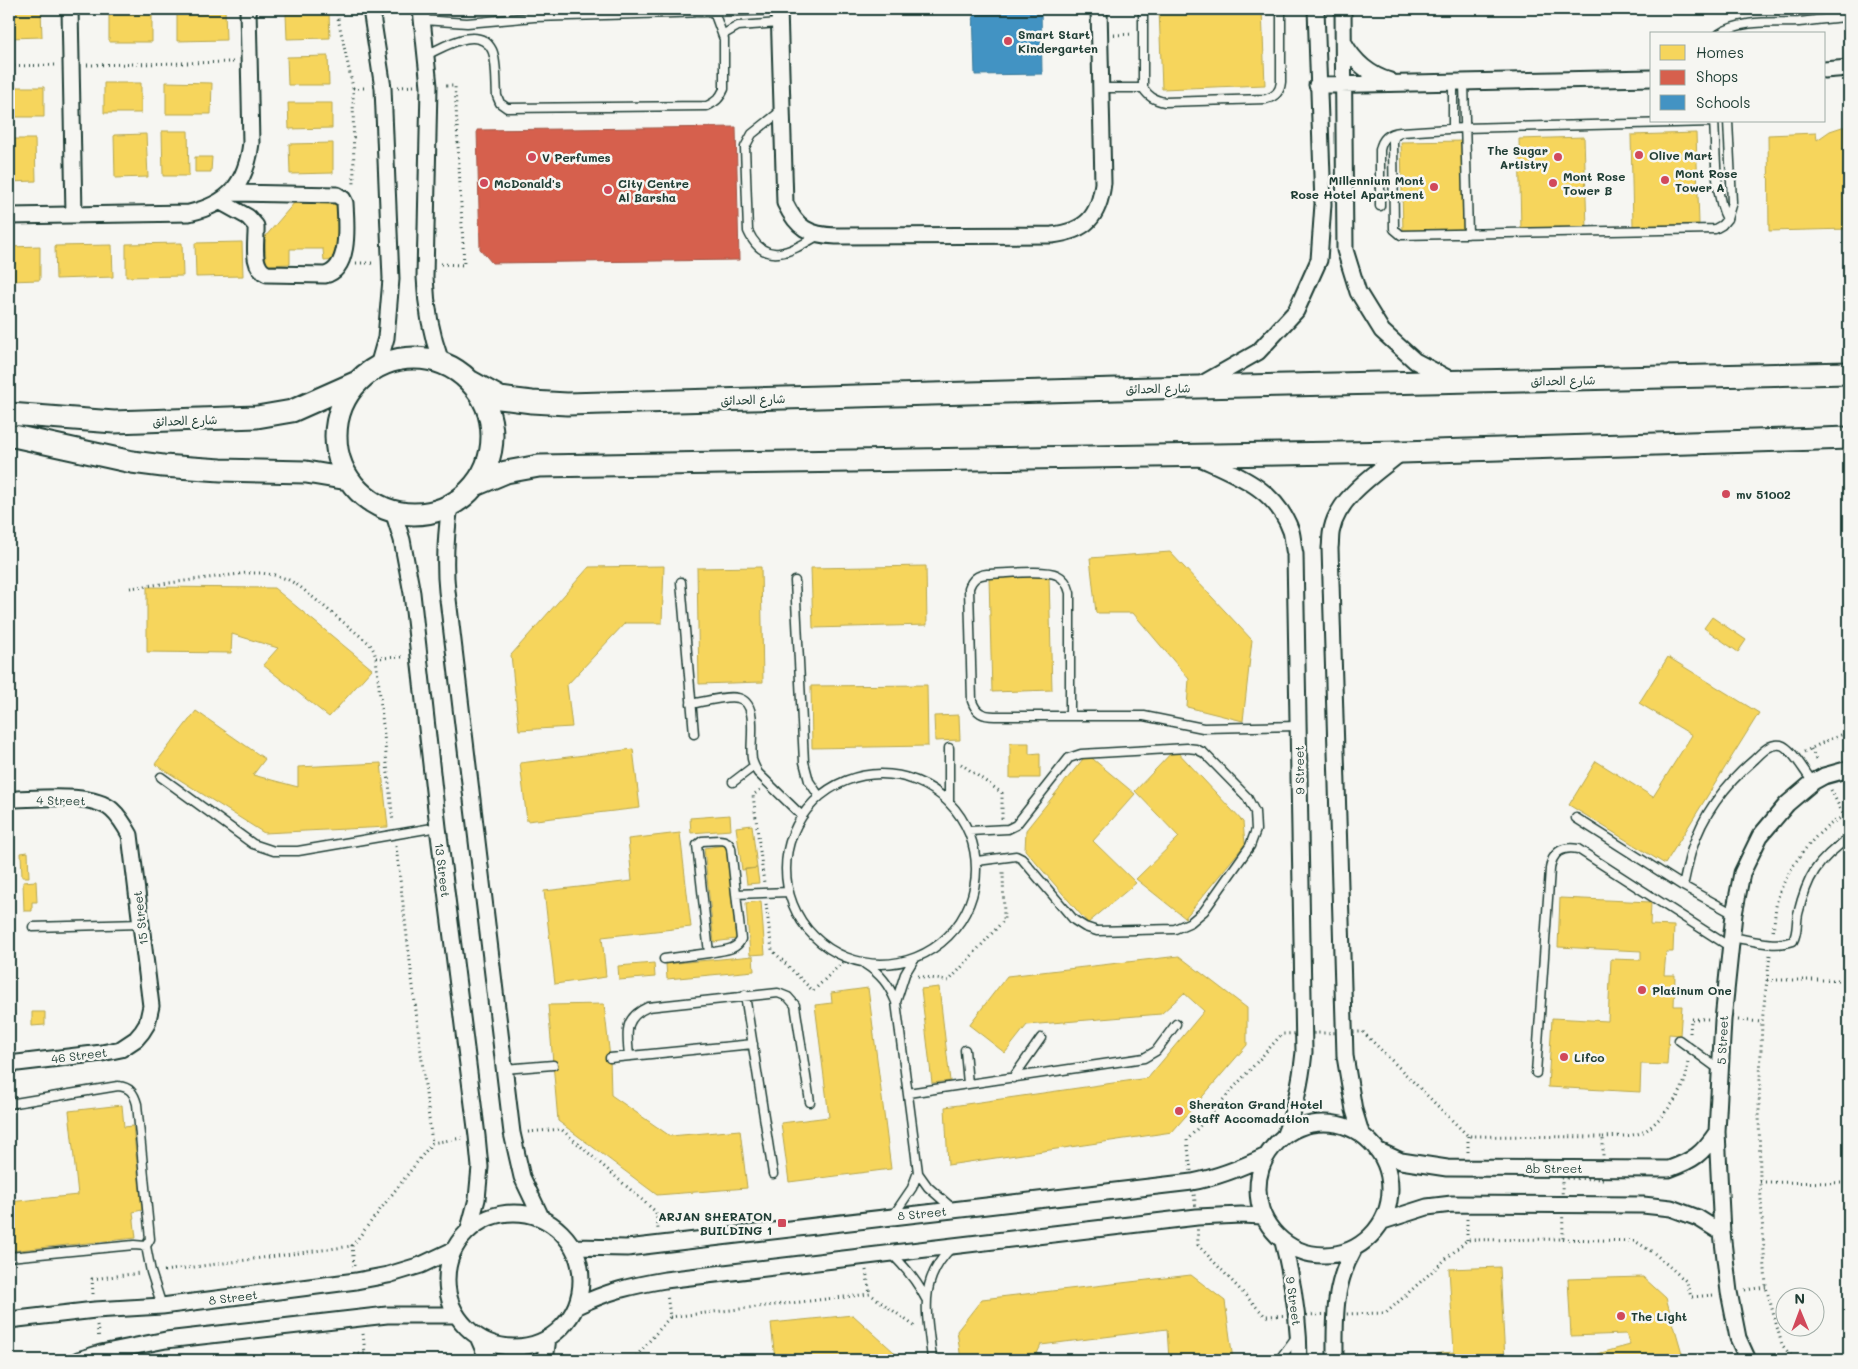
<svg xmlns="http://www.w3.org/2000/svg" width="1858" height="1369" font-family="Mali,'Playpen Sans Arabic',sans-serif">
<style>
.homes{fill:#f6d55c;stroke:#b6a750}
.shops{fill:#d6604d;stroke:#9f5646}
.schools{fill:#4393c3;stroke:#387998}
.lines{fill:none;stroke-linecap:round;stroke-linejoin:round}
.lane-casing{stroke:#1f3d34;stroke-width:11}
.street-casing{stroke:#1f3d34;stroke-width:19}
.secondary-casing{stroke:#1f3d34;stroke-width:25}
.path{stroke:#1f3d34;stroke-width:3;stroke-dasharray:1 4;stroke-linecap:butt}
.lane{stroke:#f6f6f2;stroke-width:8}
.street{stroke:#f6f6f2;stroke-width:15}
.secondary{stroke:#f6f6f2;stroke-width:21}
.poi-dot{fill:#d1495b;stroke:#f6f6f2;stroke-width:2}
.labels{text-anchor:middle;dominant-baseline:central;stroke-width:5;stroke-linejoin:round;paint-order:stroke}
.poi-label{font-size:12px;font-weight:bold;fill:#1f3d34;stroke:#f6f6f2;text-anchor:start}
.street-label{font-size:12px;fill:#1f3d34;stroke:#f6f6f2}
</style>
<rect width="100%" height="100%" fill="#f6f6f2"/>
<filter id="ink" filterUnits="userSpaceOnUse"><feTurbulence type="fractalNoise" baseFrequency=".02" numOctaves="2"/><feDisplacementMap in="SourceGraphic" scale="10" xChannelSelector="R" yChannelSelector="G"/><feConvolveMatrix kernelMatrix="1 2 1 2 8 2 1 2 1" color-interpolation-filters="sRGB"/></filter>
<g filter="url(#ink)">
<!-- homes -->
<path class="homes" d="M9 9H41L42 37 9 38Z
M225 9 226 40 177 41V11Z
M1159 9H1262L1265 85 1162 89Z
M152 12V42H109V13Z
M329 13 330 38 287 39 286 14Z
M328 56 329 85H288L287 57Z
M166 82 212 83 211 114H166Z
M104 83H141V113H104Z
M9 87H44V117H9Z
M288 103H332V128L289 129Z
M1842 127H1849V229L1769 231 1768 135 1816 133 1817 140 1830 131Z
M162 131H188L189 176H163Z
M1696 133 1699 224 1633 226 1631 135Z
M146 134 148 177 115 178 114 135Z
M1584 137 1587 228 1521 230 1519 139Z
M9 139H35L36 181 9 182Z
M1464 141 1466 231 1403 233 1401 142Z
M333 143V173L290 174 289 144Z
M195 157H212L211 172H195Z
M295 202 339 203V260L324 261 323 249H290V264L266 265 265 237Z
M242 242 243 276 196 277 195 243Z
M182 243 183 276 126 277V244Z
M112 245 113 277 56 279 55 246Z
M40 246V280L9 281V247Z
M1170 552 1252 640 1243 721 1187 707 1189 679 1133 613H1096L1090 558Z
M664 566 662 623H625L567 685 572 727 519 730 511 655 589 567Z
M926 566 927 625 813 628 811 568Z
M761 567 763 682 699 684 697 568Z
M1049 576 1052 690 992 692 989 578Z
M147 587 274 588 372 669 329 717 263 665 278 648 232 634 231 653 147 652Z
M1712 617 1746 640 1738 652 1704 628Z
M1668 657 1759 713 1665 864 1569 805 1596 761 1653 797 1692 735 1639 703Z
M927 685 928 746 812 748 811 686Z
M196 711 265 759 253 775 298 787V767L381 763 388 827 264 833 155 764Z
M959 715 960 740 935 741 934 716Z
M1010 743H1029V754L1040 753V778H1010Z
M633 749 640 808 527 821 520 763Z
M1175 749 1243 822 1245 844 1185 918 1136 879 1179 837 1135 791Z
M1087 754 1135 794 1093 841 1136 883 1088 923 1025 850 1026 830Z
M730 815 731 830 691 833 690 818Z
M752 825 757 868 742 870 736 827Z
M680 833 691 927 602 937 606 977 555 984 544 891 632 881 628 839Z
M726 845 736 939 714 942 704 848Z
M28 852 29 877H22L21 853Z
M757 868 759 883 747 884 745 869Z
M36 881 37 902H32V911H24L23 882Z
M1560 898 1651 902 1650 925 1674 926 1673 952H1666L1664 975H1675L1674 1006H1682L1680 1035 1669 1034 1667 1065 1641 1064 1640 1092 1548 1087 1552 1018 1608 1021 1611 959 1641 960V951L1558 947Z
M761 901 765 954 750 955 746 903Z
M753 956 754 971 667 979 666 964Z
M1179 956 1247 1008V1045L1172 1132 948 1165 945 1107 1148 1078 1204 1011 1184 993 1161 1014 1027 1025 1005 1053 969 1025 1007 976Z
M654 963 655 977 619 980 618 966Z
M939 987 950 1081 932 1083 921 989Z
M868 988 891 1169 789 1182 781 1123 829 1117 815 1005 832 1003 831 993Z
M604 1004 610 1058 611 1095 670 1136 740 1130 747 1188 657 1195 558 1121 548 1005Z
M32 1012H45V1025L32 1026Z
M122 1105 124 1127 133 1126 142 1210 133 1212 136 1238 9 1251V1202L78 1195 69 1111Z
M1500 1267 1505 1360H1419L1441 1353 1454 1352 1449 1269Z
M1191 1275 1225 1301 1233 1360H1169L1167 1329 1041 1345 1034 1360H961L957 1331 982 1299Z
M1643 1277 1666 1298 1684 1360H1600L1597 1354 1630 1345 1626 1334 1571 1336 1568 1279Z
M853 1315 894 1352 895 1360H775L771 1323Z"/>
<!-- shops -->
<path class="shops" d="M736 127 739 260 492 263 480 249 477 130Z"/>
<!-- schools -->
<path class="schools" d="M973 9H1041L1042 74 975 75Z"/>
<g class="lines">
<!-- lane casing -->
<g class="lane-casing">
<path id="lane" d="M1143 9V88C1149 97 1154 100 1165 102L1266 99C1275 97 1280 92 1281 82V9
M423 20 467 23 534 17 779 10
M724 34 738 26 779 23
M1719 34C1742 19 1773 23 1799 22 1816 20 1832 18 1849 17
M426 55C444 47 479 24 492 50 497 60 496 84 497 96L500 103 507 108 707 106C716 102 720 98 724 89V39L714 12
M1464 82 1468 234
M1101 88H1143
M781 111 752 134 745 147 748 231C765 269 793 250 819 235
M1714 121C1716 148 1714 196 1727 219
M1714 122 1464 128 1402 132 1395 136 1393 141 1394 229 1401 235 1715 229 1722 225 1727 219 1732 202 1728 121
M1453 129V82
M1380 206V150C1382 139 1388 133 1400 132
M795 581 804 762 809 781 819 796
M681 582 694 734
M691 704C702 702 728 695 738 698 760 703 749 742 752 759 753 764 756 769 758 773L802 816
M1070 715V593C1068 585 1064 578 1057 575 1045 569 1002 574 987 574 977 575 972 579 969 588L972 701C976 713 983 716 995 716H1144L1203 728 1298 726
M949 748V802
M786 869a95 95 0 1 1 190 0a95 95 0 1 1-190 0Z
M161 777 253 844 274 851H298L438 827
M733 782 754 766
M1576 818 1683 886 1734 914
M969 831 1008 829 1016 825 1065 763 1069 758 1081 754 1187 748 1196 749 1204 753 1247 797 1255 812 1256 830 1250 846 1204 911 1191 922 1175 929 1097 931 1085 927 1074 920 1022 859 1016 856 977 861
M719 840C726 840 729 842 731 848L741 939C737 951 721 950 709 953L697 845 702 841Z
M1683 886C1686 874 1688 861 1692 849 1703 813 1727 783 1755 759 1762 752 1770 743 1781 745 1792 748 1805 773 1813 782
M736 894 788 892
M33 927 141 924
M1731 937C1751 940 1774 948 1793 941 1798 932 1796 924 1798 914 1807 877 1817 860 1849 838
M664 959 709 953
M865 964C881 974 889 985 896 1002L918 1172 912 1188 893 1216
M745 995 773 1174
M896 1002 905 974 914 959
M1679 1040 1720 1070
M965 1050 968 1084
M629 1056C627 1033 623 1018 648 1007L778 993 788 997 795 1005 810 1102
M610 1058 753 1044
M504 1069 553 1065
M1536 1073 1550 869C1552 853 1561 846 1578 849L1730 947
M1013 1078 1041 1038
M908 1093 1144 1058 1156 1051 1176 1024
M9 1104 118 1086C130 1087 134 1093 137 1104L150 1239 146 1246 134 1245 9 1257
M918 1173 928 1187 953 1209
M146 1246 151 1272 162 1306
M892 1254C906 1268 917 1281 926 1299
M932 1360C928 1315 916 1284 951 1248
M1279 1360 1297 1336"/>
</g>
<!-- street casing -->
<g class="street-casing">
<path id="street" d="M70 9 74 215
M371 9 383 88 391 279 386 338 378 366
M421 9 429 86 425 277C426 307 431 334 441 362
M779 9 785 203C797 228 808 235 836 236L1052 235C1086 231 1099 217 1103 183L1099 9
M1343 9 1345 250 1358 292 1382 331 1415 361 1451 380
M1344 43C1354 61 1369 75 1390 81
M1824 70 1849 68
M1317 85 1652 78
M221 202 248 217 256 226C257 241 250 267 267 274L325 275C351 269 346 223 345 203L343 199 337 195 232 193
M9 216 189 213C229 204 246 184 251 143L248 9
M1200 385 1258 352 1296 311 1319 260 1323 204 1316 9
M1198 457C1235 474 1276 488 1291 531 1293 538 1293 547 1295 554L1304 1052C1301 1081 1296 1107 1285 1134
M450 505C446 534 444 562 447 591L512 1133 522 1177 541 1217
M393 511 402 540 412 593 438 827 477 1136 480 1167 477 1199 469 1229
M9 799C36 799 91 792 112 810 120 817 125 826 130 835L151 1006 147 1024 142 1032 136 1039 121 1049 102 1053 9 1064
M1258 1189a66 66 0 1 1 132 0a66 66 0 1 1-132 0Z
M1361 1133 1354 1110 1345 1056 1330 548C1331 542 1330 535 1332 529 1339 496 1378 472 1402 452
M1379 1151 1401 1161 1447 1168 1669 1169C1694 1160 1702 1154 1717 1132
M447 1280a67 67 0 1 1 134 0a67 67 0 1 1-134 0Z
M1383 1221 1427 1207 1452 1204 1643 1205 1671 1208 1698 1218 1722 1233
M1283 1242C1293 1281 1299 1319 1299 1360
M574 1247 627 1248 1192 1182C1219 1177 1241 1168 1266 1156
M577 1306C609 1291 630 1286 665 1280L1197 1217 1241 1215 1263 1216
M9 1320 95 1310 162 1306 356 1281 388 1275 421 1265 453 1250
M478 1337 488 1360
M78 1360 101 1353 166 1340 387 1315H456
M545 1360 548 1338
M1335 1360C1335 1319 1333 1286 1354 1249
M1748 1360 1738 1338 1729 1292 1722 1233 1717 1132 1723 1020 1734 914 1742 873 1760 836 1787 804 1813 782 1824 776 1849 769"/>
</g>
<!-- secondary casing -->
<g class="secondary-casing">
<path id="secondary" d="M336 436a78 78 0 1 1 156 0a78 78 0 1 1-156 0Z
M471 382 500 398 532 402 567 404 1153 388 1849 373
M9 414 114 422 257 417 292 411 355 383
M9 435 132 462 163 466 221 470 306 472 348 479
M475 485 506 472 539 466 1402 452 1849 438"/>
</g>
<!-- path -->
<path class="path" d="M336 9 353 88 354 187
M1114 35 1133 34
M87 65 233 62
M9 66 56 65
M398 87 415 86
M353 88H367
M356 263H375
M441 264 464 265 455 86H443
M130 588 247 573H261L274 575 287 579 299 586 370 644 374 651 376 658 393 822
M376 658 403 657
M1811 749 1817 761
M1804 752 1830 739 1849 732
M961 764 1002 793V819
M760 790 753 795 764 883
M1831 790 1844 816
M396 846 432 1143
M766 904 772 950 813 991 846 959
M1773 931C1775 920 1775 907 1778 897 1787 869 1820 822 1849 815
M1770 955 1762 1022 1759 1107 1760 1182 1766 1287 1782 1345 1795 1360
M918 976 949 981 1004 920 1003 870
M1767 980H1849
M1738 1020 1762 1022
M1363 1032 1468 1136 1603 1137V1179L1562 1178 1563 1239 1467 1240 1386 1313 1265 1316 1198 1245 1197 1217 1187 1140 1282 1034Z
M1690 1033 1691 1019H1709
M528 1132 561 1129 656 1212 658 1229
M1603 1137C1616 1136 1631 1137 1643 1132 1653 1128 1679 1098 1682 1088 1686 1079 1687 1071 1688 1061
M1468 1152V1136
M1760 1182 1849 1183
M1563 1239 1635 1241 1654 1253 1687 1282 1691 1297 1714 1295
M1467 1240V1219
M354 1266 352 1246 432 1143 462 1138
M866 1270 870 1294
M164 1271 352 1246
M1745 1290 1766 1287
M93 1294 92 1279 140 1273
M670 1317 870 1294 917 1328
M97 1325 99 1339
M363 1334 365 1353
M309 1360 365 1353 375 1360
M633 1360 670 1317 667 1294"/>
<!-- lane -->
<use href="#lane" class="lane"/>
<!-- street -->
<use href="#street" class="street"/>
<!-- secondary -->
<use href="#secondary" class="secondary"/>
</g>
</g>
<!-- markers -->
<g class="poi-dot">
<circle cx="1008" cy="41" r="5"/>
<circle cx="1639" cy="155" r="5"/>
<circle cx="532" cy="157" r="5"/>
<circle cx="1558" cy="157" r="5"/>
<circle cx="1665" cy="180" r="5"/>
<circle cx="484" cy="183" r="5"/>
<circle cx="1553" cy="183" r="5"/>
<circle cx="1434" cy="187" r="5"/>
<circle cx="608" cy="190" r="5"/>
<circle cx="1726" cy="494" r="5"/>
<circle cx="1642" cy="990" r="5"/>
<circle cx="1564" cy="1057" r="5"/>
<circle cx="1179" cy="1111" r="5"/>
<rect x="777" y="1218" width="10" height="10" rx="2.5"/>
<circle cx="1621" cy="1316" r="5"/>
</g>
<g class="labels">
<!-- poi labels -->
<g class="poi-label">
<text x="1018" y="34">Smart Start<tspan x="1018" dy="14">Kindergarten</tspan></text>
<text x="1548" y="150" text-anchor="end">The Sugar<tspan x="1548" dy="14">Artistry</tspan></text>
<text x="1649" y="155">Olive Mart</text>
<text x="542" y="157">V Perfumes</text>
<text x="1675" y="173">Mont Rose<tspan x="1675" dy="14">Tower A</tspan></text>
<text x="1563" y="176">Mont Rose<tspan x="1563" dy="14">Tower B</tspan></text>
<text x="1424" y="180" text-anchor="end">Millennium Mont<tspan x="1424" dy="14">Rose Hotel Apartment</tspan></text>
<text x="494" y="183">McDonald's</text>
<text x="618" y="183">City Centre<tspan x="618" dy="14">Al Barsha</tspan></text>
<text x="1736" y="494">mv 51002</text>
<text x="1652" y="990">Platinum One</text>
<text x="1574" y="1057">Lifco</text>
<text x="1189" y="1104">Sheraton Grand Hotel<tspan x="1189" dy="14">Staff Accomadation</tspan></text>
<text x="772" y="1216" text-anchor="end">ARJAN SHERATON<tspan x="772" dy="14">BUILDING 1</tspan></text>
<text x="1631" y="1316">The Light</text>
</g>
<!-- street labels -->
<g class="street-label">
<text transform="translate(1563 380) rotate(-1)">شارع الحدائق</text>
<text transform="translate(1158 388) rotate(-1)">شارع الحدائق</text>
<text transform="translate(753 399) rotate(-2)">شارع الحدائق</text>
<text transform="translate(185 420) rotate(-2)">شارع الحدائق</text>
<text transform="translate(1299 770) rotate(-91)">9 Street</text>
<text transform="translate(61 800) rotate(1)">4 Street</text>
<text transform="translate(443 870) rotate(83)">13 Street</text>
<text transform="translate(140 918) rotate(-97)">15 Street</text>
<text transform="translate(1722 1040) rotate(-87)">5 Street</text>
<text transform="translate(79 1055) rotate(-7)">46 Street</text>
<text x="1554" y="1168">8b Street</text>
<text transform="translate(922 1213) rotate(-6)">8 Street</text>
<text transform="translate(233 1297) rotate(-7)">8 Street</text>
<text transform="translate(1294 1301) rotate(82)">9 Street</text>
</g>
</g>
<!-- margin -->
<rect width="1858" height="1369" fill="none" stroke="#f6f6f2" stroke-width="30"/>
<rect x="15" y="15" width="1828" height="1339" fill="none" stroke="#1f3d34" stroke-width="2" filter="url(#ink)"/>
<!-- legend -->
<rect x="1650" y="32" width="175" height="90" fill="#f6f6f2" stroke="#a0aca6"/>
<rect x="1660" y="45" width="25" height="15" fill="#f6d55c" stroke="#a0aca6"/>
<text x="1696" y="58" font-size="15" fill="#1f3d34">Homes</text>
<rect x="1660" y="70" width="25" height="15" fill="#d6604d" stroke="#a0aca6"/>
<text x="1696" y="82" font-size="15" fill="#1f3d34">Shops</text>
<rect x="1660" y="95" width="25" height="15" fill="#4393c3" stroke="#a0aca6"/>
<text x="1696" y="108" font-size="15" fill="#1f3d34">Schools</text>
<!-- north arrow -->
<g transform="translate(1800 1312) rotate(359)"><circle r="24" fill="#f6f6f2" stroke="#a0aca6"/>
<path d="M0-4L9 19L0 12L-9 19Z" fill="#d1495b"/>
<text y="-8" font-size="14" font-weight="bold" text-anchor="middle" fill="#1f3d34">N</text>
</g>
</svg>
